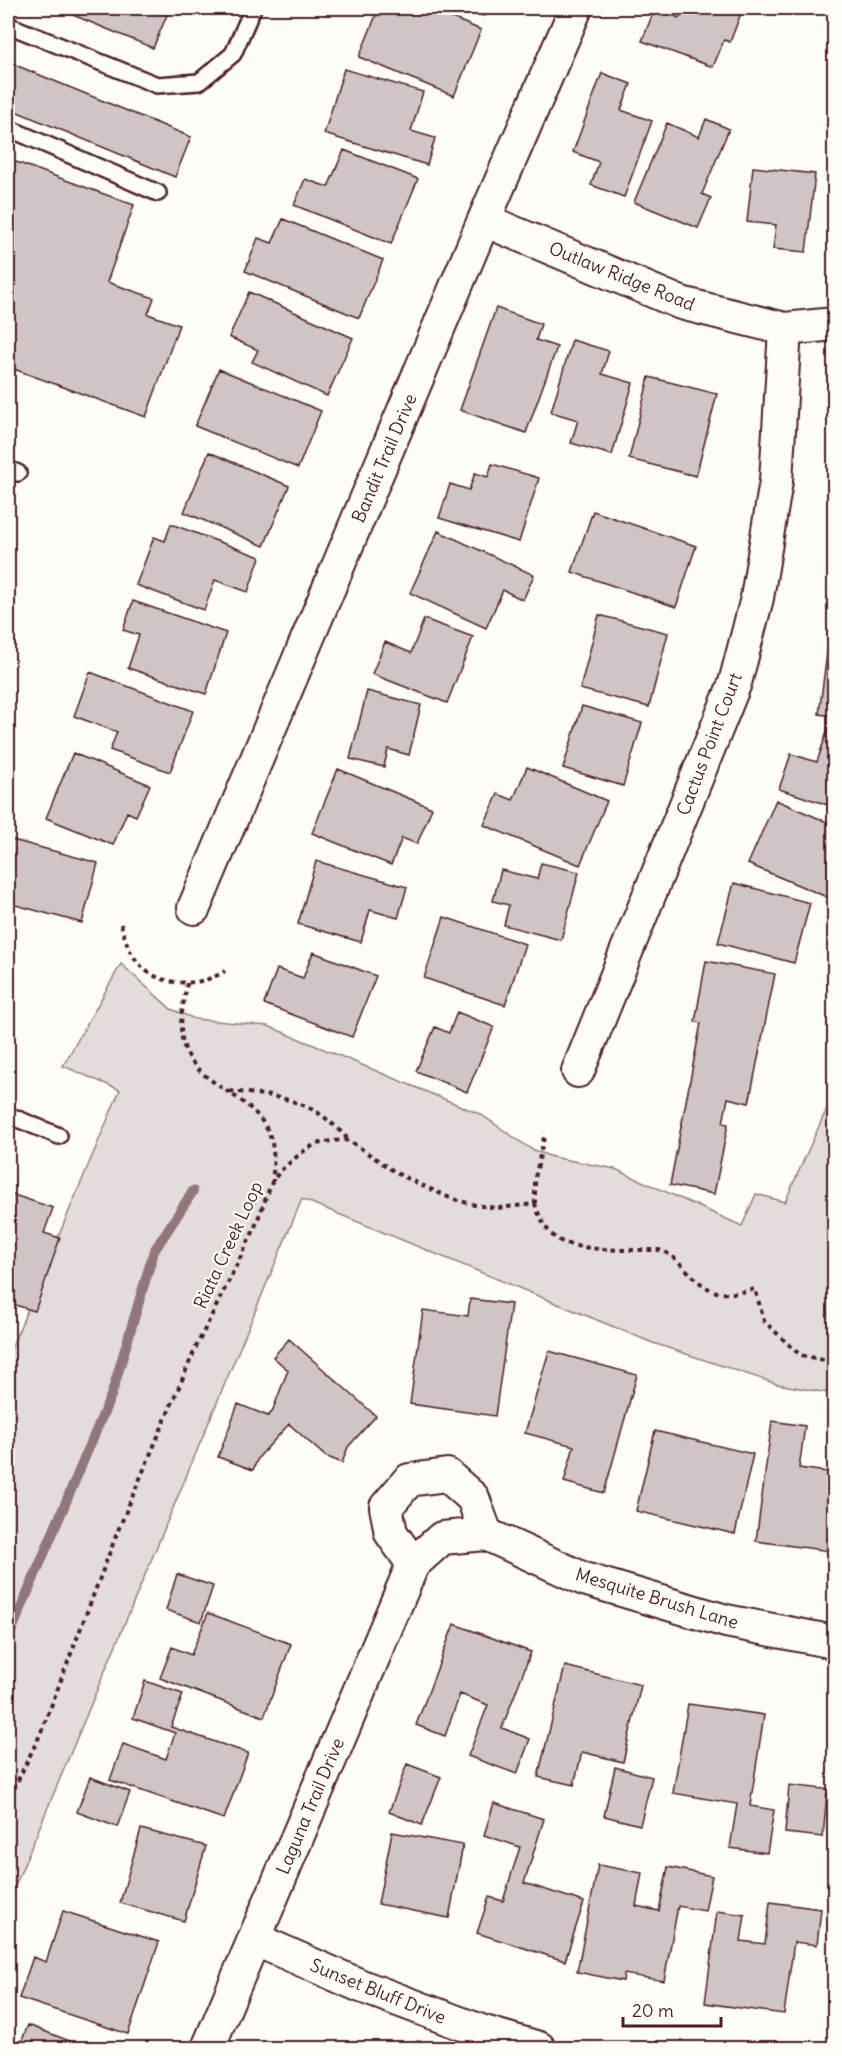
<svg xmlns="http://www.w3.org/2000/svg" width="842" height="2056" font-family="Delius,sans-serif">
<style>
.green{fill:#e3dcda;stroke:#967e82;stroke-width:1.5}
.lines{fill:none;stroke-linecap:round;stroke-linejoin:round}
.stream{stroke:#91777b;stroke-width:10}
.building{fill:#d0c5c4;stroke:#4a1f2b;stroke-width:1.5}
.service-casing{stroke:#4a1f2b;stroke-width:20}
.minor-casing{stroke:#4a1f2b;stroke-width:36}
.path{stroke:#4a1f2b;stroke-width:4;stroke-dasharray:4.5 4.5;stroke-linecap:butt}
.service{stroke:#fdfcf7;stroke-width:15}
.minor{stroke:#fdfcf7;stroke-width:32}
.labels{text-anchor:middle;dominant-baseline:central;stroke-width:4.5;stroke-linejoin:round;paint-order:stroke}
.street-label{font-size:18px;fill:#4a1f2b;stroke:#fdfcf7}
</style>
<rect width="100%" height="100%" fill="#fdfcf7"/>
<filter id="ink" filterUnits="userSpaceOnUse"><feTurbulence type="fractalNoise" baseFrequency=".0167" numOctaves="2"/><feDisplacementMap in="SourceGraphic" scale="12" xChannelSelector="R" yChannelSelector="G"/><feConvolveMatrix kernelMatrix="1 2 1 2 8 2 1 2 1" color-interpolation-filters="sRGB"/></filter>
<g filter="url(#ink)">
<!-- green -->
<path class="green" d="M121 964 171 1009 195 1019 268 1026 480 1114 531 1149 552 1157 615 1169 742 1226 756 1194 785 1202 828 1106 834 1107V1394L777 1384 653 1343 302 1199 8 1903V1356L120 1090 63 1066Z"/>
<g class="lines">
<!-- stream -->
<path class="stream" d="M8 1639 112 1393 154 1251 193 1191"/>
</g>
<!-- building -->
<path class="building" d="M56 8H170L153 48Z
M379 8H428L481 30 454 96 359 57Z
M459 8H486L484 16Z
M655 8 679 18 683 8H743L730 42 724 40 713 67 642 41Z
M8 62 191 137 175 177 8 108Z
M344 69 423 92 411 131 435 138 427 165 324 134Z
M602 73 631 84 621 110 652 121 624 197 591 185 599 162 573 152Z
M706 119 729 129 702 194 711 198 698 228 634 202 667 123 699 137Z
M344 150 418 179 391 244 294 205 305 179 328 187Z
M8 159 134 205 107 282 154 298 148 314 179 325 146 417 8 367Z
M753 167 815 174 806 252 773 249 776 225 747 222Z
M283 219 383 260 359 318 245 271 258 238 272 243Z
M249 292 353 338 327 396 252 362 258 350 229 337Z
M496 308 541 324 536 340 557 347 526 433 460 410Z
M572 340 609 351 602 374 633 383 612 455 571 443 578 420 551 412Z
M219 369 321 411 298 468 195 426Z
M649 377 717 394 696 476 629 459Z
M209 452 289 486 264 546 184 512Z
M492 464 539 478 519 542 439 518 450 484 469 490 475 473 488 477Z
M593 511 696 546 676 607 572 572Z
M171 524 260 557 248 592 215 580 204 610 136 585 154 537 165 541Z
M438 531 534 575 523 600 503 590 486 628 410 593Z
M133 601 226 633 206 694 128 668 139 635 123 630Z
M599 615 668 633 649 707 580 689Z
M424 619 473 637 447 703 372 674 385 642 411 653Z
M828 645H834V716L819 714Z
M90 672 193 711 170 772 110 750 117 732 74 716Z
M367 691 421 705 409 755 388 749 384 767 350 759Z
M582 706 642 723 623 786 563 768Z
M828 729 834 731V807L779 789 791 754 817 762Z
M73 753 150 785 136 816 127 812 113 845 46 818Z
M527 767 607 801 580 865 484 825 498 794 513 800Z
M338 769 432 808 417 844 402 838 391 865 312 833Z
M776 800 834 825V900L748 864Z
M9 839 98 863 82 923 8 903Z
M316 861 407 887 398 918 370 910 361 942 298 924Z
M541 863 579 872 561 940 504 925 509 905 493 901 501 870 537 879Z
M734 883 810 903 794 963 718 943Z
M444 917 525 944 505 1005 424 978Z
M313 952 376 976 352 1037 264 1004 277 969 303 978Z
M706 961 775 974 749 1103 728 1098 723 1123 728 1124 714 1194 670 1185 701 1023 695 1022Z
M457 1012 494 1027 467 1092 416 1071 435 1027 449 1033Z
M832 1025H834V1082H830Z
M8 1193 53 1208 44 1233 60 1238 35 1311 12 1304V1308L8 1306Z
M470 1299 511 1304 495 1416 410 1404 423 1310 468 1316Z
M289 1339 376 1416 348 1447 342 1463 325 1456 289 1424 258 1458 253 1470 218 1457 238 1404 268 1416 272 1412 288 1370 273 1357Z
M549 1351 637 1375 604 1493 564 1482 574 1446 525 1433Z
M772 1421 805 1426 799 1468 834 1473V1469V1520L830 1551 756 1541Z
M655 1431 753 1454 735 1534 636 1511Z
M177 1574 213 1586 201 1622 166 1610Z
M208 1613 291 1644 264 1717 160 1678 172 1647 191 1655Z
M454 1624 531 1652 502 1728 530 1739 517 1774 468 1756 488 1705 460 1694 445 1736 416 1725Z
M565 1666 641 1685 623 1762 582 1752 574 1785 538 1777Z
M145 1681 183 1694 171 1727 248 1753 224 1819 110 1780 123 1744 166 1759 175 1733 133 1718Z
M688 1704 764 1715 750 1806 774 1810 767 1853 730 1848 737 1804 673 1793Z
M834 1763V1795L827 1794 823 1837 785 1833 789 1785 832 1790Z
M407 1764 441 1777 422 1825 389 1812Z
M615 1767 652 1777 640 1825 604 1816Z
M90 1777 130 1792 117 1827 77 1812Z
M494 1803 544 1819 524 1883 584 1902 565 1961 477 1933 489 1897 503 1901 520 1847 484 1835Z
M141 1829 206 1846 184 1921 120 1903Z
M392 1832 463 1845 449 1918 378 1904Z
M598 1865 642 1873 636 1906 659 1911 668 1867 712 1876 705 1911 678 1906 664 1981 624 1974 623 1981 577 1972Z
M833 1900H834V1934L831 1933Z
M770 1902 821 1909 817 1945 794 1942 784 2014 705 2003 717 1911 745 1915 741 1941 765 1944Z
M63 1911 159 1942 128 2034 19 1998 33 1957 46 1962Z
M28 2025 88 2048H19Z"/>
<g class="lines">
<!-- service casing -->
<g class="service-casing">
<path id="service" d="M8 25 157 85 199 82 233 54 253 8
M8 128 158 193
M8 469 18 473
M8 1115 59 1136"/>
</g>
<!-- minor casing -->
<g class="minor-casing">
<path id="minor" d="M484 220 681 303 785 329 834 324
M194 908 484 220 576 8
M578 1071 735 683 757 598 776 481 785 329
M413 1564 391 1533 386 1507 409 1480 447 1475 473 1498 486 1534
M254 1939 361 1986 481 2031 539 2048
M208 2048 413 1564 442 1538 486 1534 584 1579 726 1621 834 1642"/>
</g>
<!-- path -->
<path class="path" d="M121 924C124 937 129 952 138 963 158 987 200 988 225 971
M187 983C184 1002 178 1023 183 1043 196 1092 265 1092 273 1149 274 1159 273 1170 273 1181
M230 1091C256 1094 286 1096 309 1108 325 1115 338 1129 350 1141
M535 1204V1178L545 1133
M8 1806 16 1784 40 1735 119 1528 196 1347 253 1232 272 1182 280 1171 301 1153 314 1145 324 1142 343 1140 350 1141 398 1174 450 1198 475 1205 497 1208 535 1204C540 1218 545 1230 557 1239 577 1252 635 1250 659 1250 670 1253 675 1259 683 1266 709 1294 718 1298 755 1289L764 1321 800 1355 834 1362"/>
<!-- service -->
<use href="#service" class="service"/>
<!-- minor -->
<use href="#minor" class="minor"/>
</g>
</g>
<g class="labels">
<!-- street labels -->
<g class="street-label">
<text transform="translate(622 276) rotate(22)">Outlaw Ridge Road</text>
<text transform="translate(384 458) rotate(-67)">Bandit Trail Drive</text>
<text transform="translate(709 744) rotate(-69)">Cactus Point Court</text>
<text transform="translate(228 1245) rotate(-65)">Riata Creek Loop</text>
<text transform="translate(657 1598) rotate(17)">Mesquite Brush Lane</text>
<text transform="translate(310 1806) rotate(-67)">Laguna Trail Drive</text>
<text transform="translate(378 1991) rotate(22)">Sunset Bluff Drive</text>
</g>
</g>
<!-- margin -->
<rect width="842" height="2056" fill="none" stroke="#fdfcf7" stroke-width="30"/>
<rect x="15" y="15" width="812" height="2026" fill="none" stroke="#4a1f2b" stroke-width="2" filter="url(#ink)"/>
<!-- scale -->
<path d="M623 2017v9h98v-9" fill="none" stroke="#4a1f2b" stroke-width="3"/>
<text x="632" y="2017" font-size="18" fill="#4a1f2b" stroke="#fdfcf7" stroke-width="4.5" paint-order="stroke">20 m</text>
</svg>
